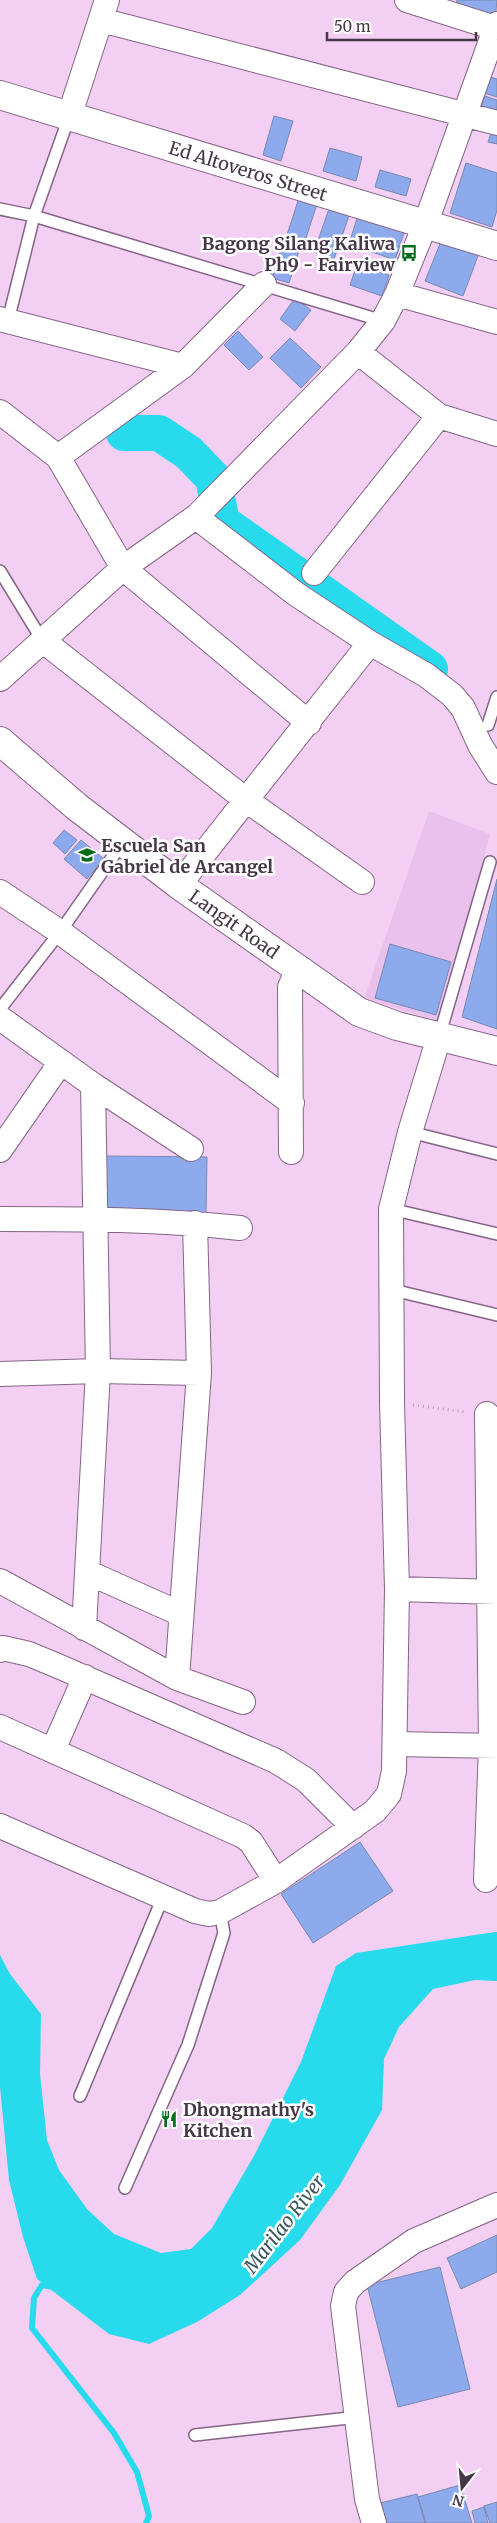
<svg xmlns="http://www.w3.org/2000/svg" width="497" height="2523" font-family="Merriweather,serif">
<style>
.built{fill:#eac1ec}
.water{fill:#27dbec}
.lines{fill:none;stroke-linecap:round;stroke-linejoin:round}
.stream{stroke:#27dbec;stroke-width:6}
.river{stroke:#27dbec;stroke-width:36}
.building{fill:#8dabec;stroke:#7789b0}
.lane-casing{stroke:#846585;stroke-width:14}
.street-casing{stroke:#846585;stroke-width:26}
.secondary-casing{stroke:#846585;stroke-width:30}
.path{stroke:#bc9fbd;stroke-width:3;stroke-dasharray:1 4;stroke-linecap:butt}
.lane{stroke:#fff;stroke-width:11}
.street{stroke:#fff;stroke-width:24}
.secondary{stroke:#fff;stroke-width:28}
.labels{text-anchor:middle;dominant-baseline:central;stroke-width:5;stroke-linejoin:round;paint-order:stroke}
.street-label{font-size:18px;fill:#453746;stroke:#fefefe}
.poi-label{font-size:18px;font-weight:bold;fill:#453746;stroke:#fefefe;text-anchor:start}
.water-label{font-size:19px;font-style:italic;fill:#35565a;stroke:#fefefe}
</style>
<rect width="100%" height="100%" fill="#f3cff4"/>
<!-- built -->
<path class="built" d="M429 811 490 834 439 1021 364 999Z"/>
<!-- water -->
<path class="water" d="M495 1932H497V1981L475 1980 433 1989 399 2027 384 2059 382 2110 340 2185 300 2240 240 2295 197 2322 149 2344 109 2334 37 2279 23 2237 9 2180 0 2087V1955L10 1974 41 2014 40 2074 47 2140 59 2170 87 2209 114 2234 161 2253 191 2249 212 2228 255 2154 301 2062 336 1966 356 1953Z"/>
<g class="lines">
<!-- stream -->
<path class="stream" d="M54 2287 42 2285 34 2298 32 2328 114 2433 137 2472 149 2516 146 2523"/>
<!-- river -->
<path class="river" d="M124 433H159L189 453 213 478 222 522 430 669"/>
</g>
<!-- building -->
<path class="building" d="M457 0H497L495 20 455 8Z
M490 77 497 79V97L484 93Z
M485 96 497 100V113L481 107Z
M274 116 293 121 281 161 263 155Z
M494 125 497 126V144L488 142Z
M330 148 362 157 356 181 323 171Z
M466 163 497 173V210L492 227 450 213Z
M380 170 411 179 406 196 375 187Z
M299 198 317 204 304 244 286 238Z
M331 203 351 210 334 259 314 252Z
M359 212 406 227 395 260 349 244Z
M442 239 479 253 463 296 425 281Z
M282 246 299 251 289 283 272 278Z
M357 265 389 275 382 296 350 285Z
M295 298 311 310 295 331 280 319Z
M238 331 263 357 249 370 224 345Z
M290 338 321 367 301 388 270 358Z
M64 830 77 840 65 854 53 843Z
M81 840 104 859 87 879 64 859Z
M497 879V1029L462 1017Z
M390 944 451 962 436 1015 375 998Z
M106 1156 207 1157 206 1213 105 1211Z
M360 1842 393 1891 313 1943 281 1894Z
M497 2235V2272L461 2289 447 2258Z
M440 2267 470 2389 398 2407 367 2285Z
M460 2485 472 2523H426L418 2497Z
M417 2494 425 2523H386L380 2503Z
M497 2502V2523H490L484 2506Z
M484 2507 488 2523H475L472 2511Z"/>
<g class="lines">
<!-- lane casing -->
<g class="lane-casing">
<path id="lane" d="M0 209 34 216 383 321
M8 321 34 216 69 117
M0 571 42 640
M488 725 497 697
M0 1009 60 932 123 842
M439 1037 490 862
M410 1132 497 1154
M391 1209 497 1234
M393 1290 497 1315
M80 2096 163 1897
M125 2188 188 2045 224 1933 220 1912
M195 2435 358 2417"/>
</g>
<!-- street casing -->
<g class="street-casing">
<path id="street" d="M407 0 495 28
M101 20 497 123
M69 117 107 0
M397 294 497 322
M0 319 183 366
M358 352 439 416 497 434
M0 412 58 457 123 568 309 723
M58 457 183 366 264 284
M196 517 296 594 370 643 426 675 452 695 463 708 480 745 497 772
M314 573 439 416
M42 640 246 800 362 882
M0 679 123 568 197 516 358 352 383 321 397 294 425 225 497 24
M179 885 370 643
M0 892 60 932 292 1103
M0 1018 93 1085 191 1149
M0 1150 61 1062
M291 1152 290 987 298 969
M0 1219C80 1219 160 1219 240 1228
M0 1374 98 1371 199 1373
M87 1572 181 1614
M0 1581 177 1678 243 1702
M397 1589 497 1592
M84 1628 98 1371 93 1085
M0 1650 3 1648 29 1654 58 1666 276 1761 306 1780 353 1827
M177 1678 199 1373 195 1223
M0 1727 243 1836 251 1842 276 1881
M395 1744 497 1746
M53 1750 85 1677
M0 1826 195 1911 209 1914 220 1912 276 1881 375 1811 389 1794 394 1771 397 1589 392 1402 391 1209 410 1132 439 1037
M486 1880 491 1746 487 1414
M374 2523 367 2499 343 2306 346 2292 355 2282 414 2241 497 2205"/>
</g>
<!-- secondary casing -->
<g class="secondary-casing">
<path id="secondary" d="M0 95 497 246
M0 741 77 807 179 885 359 1012 397 1026 497 1051"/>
</g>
<!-- path -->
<path class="path" d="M413 1405 466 1412"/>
<!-- lane -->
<use href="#lane" class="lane"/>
<!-- street -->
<use href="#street" class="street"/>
<!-- secondary -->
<use href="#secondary" class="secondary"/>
</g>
<!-- icons -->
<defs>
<g id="bus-bare" transform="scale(1.35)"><path d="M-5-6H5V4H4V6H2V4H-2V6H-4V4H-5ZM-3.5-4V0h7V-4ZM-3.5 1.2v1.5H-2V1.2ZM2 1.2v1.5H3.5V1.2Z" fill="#026c1b" stroke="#fefefe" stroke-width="2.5" paint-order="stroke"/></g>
<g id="school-bare" transform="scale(1.35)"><path d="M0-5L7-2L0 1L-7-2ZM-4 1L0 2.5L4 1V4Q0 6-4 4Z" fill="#026c1b" stroke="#fefefe" stroke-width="2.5" paint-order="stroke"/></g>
<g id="restaurant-bare" transform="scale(1.35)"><path d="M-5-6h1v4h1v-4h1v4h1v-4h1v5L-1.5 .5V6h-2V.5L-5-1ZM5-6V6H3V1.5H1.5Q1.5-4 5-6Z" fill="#026c1b" stroke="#fefefe" stroke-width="2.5" paint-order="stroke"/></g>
</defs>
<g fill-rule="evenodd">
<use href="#bus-bare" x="409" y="253"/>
<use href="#school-bare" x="87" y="855"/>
<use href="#restaurant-bare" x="169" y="2119"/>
</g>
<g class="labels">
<!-- street labels -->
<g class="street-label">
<text transform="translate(248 171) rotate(17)">Ed Altoveros Street</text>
<text transform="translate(234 924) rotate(35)">Langit Road</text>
</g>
<!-- poi labels -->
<g class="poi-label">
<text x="395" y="243" text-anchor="end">Bagong Silang Kaliwa<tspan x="395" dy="21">Ph9 - Fairview</tspan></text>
<text x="101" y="845">Escuela San<tspan x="101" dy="21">Gabriel de Arcangel</tspan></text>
<text x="183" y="2109">Dhongmathy's<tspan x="183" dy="21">Kitchen</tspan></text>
</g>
<!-- water labels -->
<g class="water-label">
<text transform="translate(284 2224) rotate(-52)">Marilao River</text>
</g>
</g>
<!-- north arrow -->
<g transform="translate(462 2488) rotate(196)" stroke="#fefefe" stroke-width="4" paint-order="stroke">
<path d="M0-4L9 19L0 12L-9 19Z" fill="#453746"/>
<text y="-8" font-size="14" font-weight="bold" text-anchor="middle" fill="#453746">N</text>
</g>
<!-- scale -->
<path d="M327 32v8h149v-8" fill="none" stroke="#453746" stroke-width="2.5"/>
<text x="334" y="32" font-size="15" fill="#453746" stroke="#fefefe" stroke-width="4" paint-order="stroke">50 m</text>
</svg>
